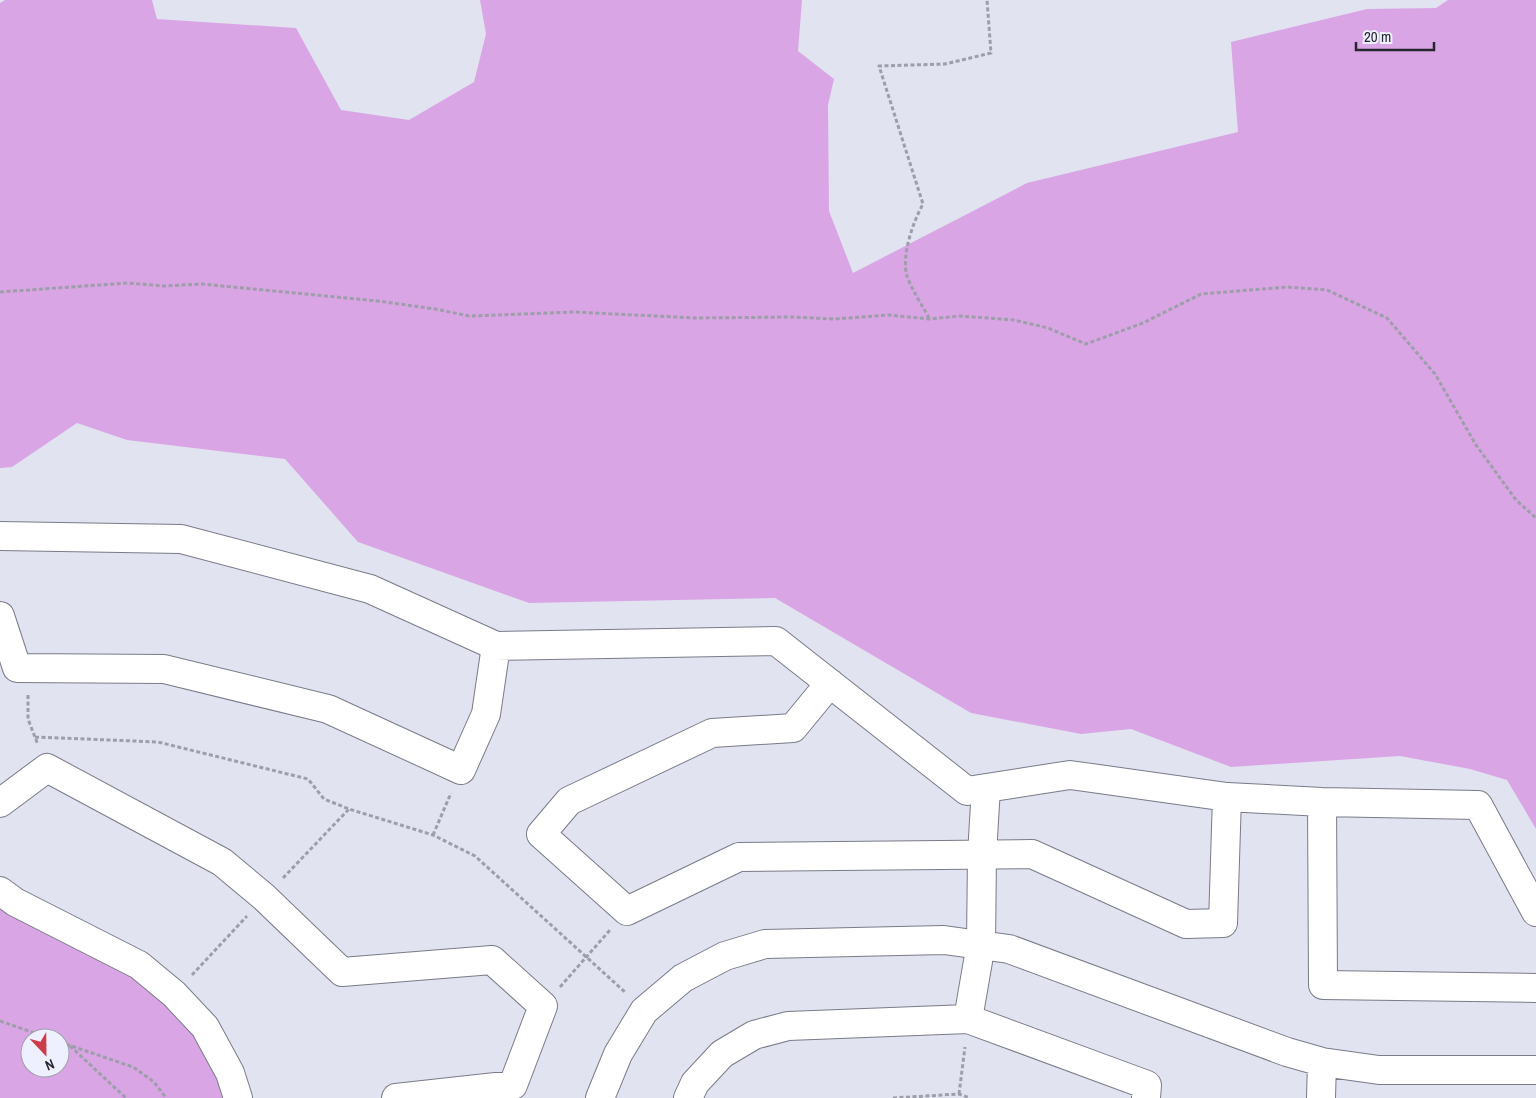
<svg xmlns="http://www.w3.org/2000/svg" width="1536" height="1098" font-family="'Archivo Narrow',sans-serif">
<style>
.green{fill:#daa5e5;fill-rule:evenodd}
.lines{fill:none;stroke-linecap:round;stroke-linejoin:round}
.street-casing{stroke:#797b88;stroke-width:30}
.path{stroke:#9d9ea9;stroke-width:3;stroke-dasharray:4 2.5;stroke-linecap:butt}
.street{stroke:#fff;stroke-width:28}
</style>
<rect width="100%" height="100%" fill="#e1e3f1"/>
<!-- green -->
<path class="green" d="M5 0H152L157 19 296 28 341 110 409 120 474 82 486 34 480 0H802L798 51 834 79 828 105 829 211 853 273 1027 183 1238 132 1231 42 1367 9 1436 8 1448 0H1536V829L1507 780 1470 769 1400 756 1231 767 1131 729 1081 734 971 713 775 598 529 603 358 542 285 459 127 440 77 423 12 467 0 468V3Z
M0 902 139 979 190 1024 228 1098H0ZM30 1038H60V1068H30Z"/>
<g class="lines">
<!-- street casing -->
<g class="street-casing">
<path id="street" d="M0 536 181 539 370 589 496 646 776 641 967 791 1070 775 1227 797 1322 802 1478 805 1536 912
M0 616 17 668 164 669 328 709 461 770 486 714 496 646
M830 683 793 728 712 733 569 801 541 834 627 911 739 857 1032 854 1186 924 1223 923 1227 797
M1322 802 1323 985 1536 988
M0 803 47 768 222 862 264 897 342 972 492 960 543 1006 513 1085 396 1098
M0 891 15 902 139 965 174 994 205 1027 230 1073 238 1098
M968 1019 981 944 982 854 986 788
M600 1098 618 1054 644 1011 683 978 725 956 765 944 944 940 1009 949 1287 1052 1322 1062 1379 1070H1536
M688 1098 695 1083 722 1054 754 1035 788 1026 968 1019 1147 1085 1146 1098
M1321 1098 1322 1062"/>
</g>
<!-- path -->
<path class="path" d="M0 292 128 283 164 286 202 284 378 301 435 309 469 316 574 312 696 318 792 317 834 319 889 315 929 319 960 316 1014 320 1048 328 1086 344 1143 323 1201 294 1287 287 1327 290 1387 318 1435 374 1476 445 1516 500 1536 518
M929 318C922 305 912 290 907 276 901 256 913 222 923 204L879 66 945 64 991 53 987 0
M28 695V719L38 745
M35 737 158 742 308 779 324 799 349 809 433 835 475 856 626 993
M433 835 451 793
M283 878 349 809
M192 975 247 916
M560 987 610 930
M0 1021 49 1038
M60 1042 133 1067 154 1082 166 1098
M70 1046 126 1098
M959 1094 965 1047
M893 1098 959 1094 970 1098"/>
<!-- street -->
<use href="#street" class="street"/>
</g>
<!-- north arrow -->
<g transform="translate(45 1053) rotate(158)"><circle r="24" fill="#eef0ff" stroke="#9ea0ab"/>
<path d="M0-4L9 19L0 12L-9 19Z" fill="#cd3d47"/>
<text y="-8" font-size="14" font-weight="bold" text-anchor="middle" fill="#26272c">N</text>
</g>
<!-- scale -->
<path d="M1356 42v8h78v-8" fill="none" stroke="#26272c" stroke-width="2.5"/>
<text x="1364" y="42" font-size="15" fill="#26272c" stroke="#eef0ff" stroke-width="4" paint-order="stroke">20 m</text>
</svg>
